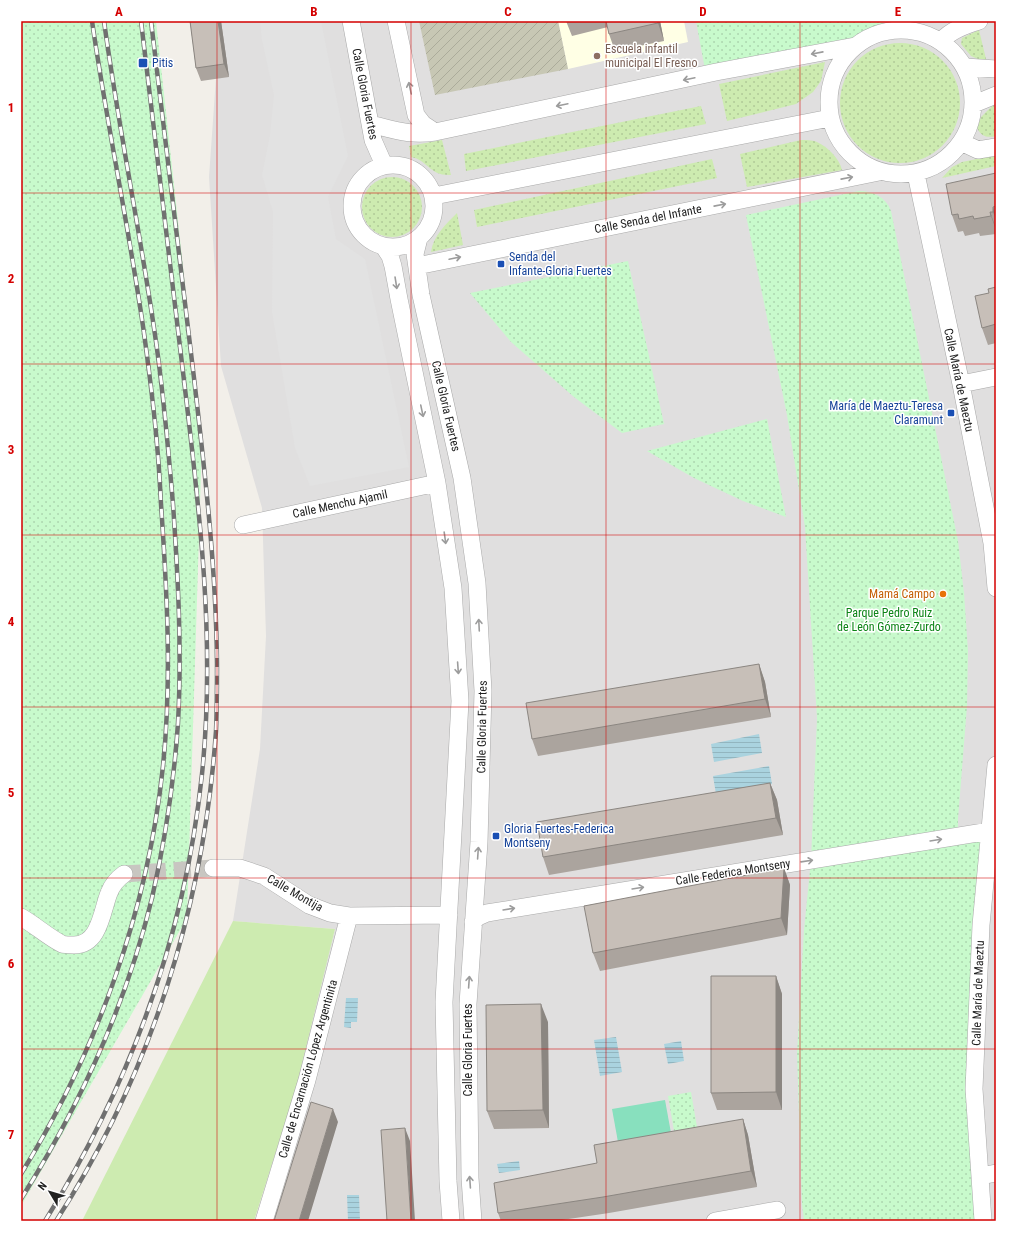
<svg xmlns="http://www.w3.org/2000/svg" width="1017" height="1242" font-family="'Roboto Condensed',sans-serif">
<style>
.residential{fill:#e0dfdf}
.education{fill:#ffffe5}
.construction{fill:url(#construction-furrows)}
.grass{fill:#cdebb0}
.park{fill:url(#park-dots)}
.garden{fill:url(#garden-dots)}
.pitch{fill:#88e0be}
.parking{fill:#e2e2e2}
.water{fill:url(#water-rules)}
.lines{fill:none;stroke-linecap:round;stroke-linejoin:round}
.minor-tunnel{stroke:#c8c6c1;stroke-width:17;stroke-dasharray:17 8;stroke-linecap:butt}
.minor-casing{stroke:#a9a9a9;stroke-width:18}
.minor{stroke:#fff;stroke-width:17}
.rail-casing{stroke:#707070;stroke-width:4.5}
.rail{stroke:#fff;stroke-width:3;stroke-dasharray:9;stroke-linecap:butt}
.wall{fill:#aba49e}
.shaded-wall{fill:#8b8681}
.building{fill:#c7bfb8;stroke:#8b8681}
.oneway{stroke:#9c9c9c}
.grid{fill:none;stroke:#d40000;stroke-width:1;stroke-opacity:0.55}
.education-dot{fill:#8d6e63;stroke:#fff;stroke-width:1.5}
.transit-dot{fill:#1a4fb4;stroke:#fff;stroke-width:1.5}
.food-dot{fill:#e8710a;stroke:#fff;stroke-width:1.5}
.labels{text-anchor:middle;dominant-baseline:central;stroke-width:3;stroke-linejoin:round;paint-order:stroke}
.education-label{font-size:12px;fill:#785e54;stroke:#fff;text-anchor:start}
.transit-label{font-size:12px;fill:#164399;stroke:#fff;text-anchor:start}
.street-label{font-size:12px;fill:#222;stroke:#fff}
.food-label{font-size:12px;fill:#c56008;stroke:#fff;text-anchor:end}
.park-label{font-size:12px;fill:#0c8416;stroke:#fff}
.neatline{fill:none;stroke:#d40000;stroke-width:1.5}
.grid-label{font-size:13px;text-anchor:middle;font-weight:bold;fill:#d40000}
</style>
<defs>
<pattern id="construction-furrows" width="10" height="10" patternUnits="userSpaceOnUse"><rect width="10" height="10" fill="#c7c7b4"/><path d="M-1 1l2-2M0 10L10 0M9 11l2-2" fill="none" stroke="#abab9a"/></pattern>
<pattern id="park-dots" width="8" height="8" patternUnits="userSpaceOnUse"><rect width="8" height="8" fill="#c8facc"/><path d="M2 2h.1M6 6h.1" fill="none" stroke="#acd6af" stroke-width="1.8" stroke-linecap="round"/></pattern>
<pattern id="garden-dots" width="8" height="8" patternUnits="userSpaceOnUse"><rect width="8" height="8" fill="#cdebb0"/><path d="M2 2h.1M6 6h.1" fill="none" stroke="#b0c997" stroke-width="1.8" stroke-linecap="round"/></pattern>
<pattern id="water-rules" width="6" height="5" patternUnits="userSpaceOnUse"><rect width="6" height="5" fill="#aad3df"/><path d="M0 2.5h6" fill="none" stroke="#92b5bf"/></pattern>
</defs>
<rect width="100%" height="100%" fill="#f2efe9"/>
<!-- residential -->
<path class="residential" d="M220 21H996V1221H259L335 929 233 921 260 749 266 636 262 508 221 366 209 177Z"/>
<!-- education -->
<path class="education" d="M558 21H684L688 42 568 69Z"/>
<!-- construction -->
<path class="construction" d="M419 21H558L568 69 435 95Z"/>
<!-- grass -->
<path class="grass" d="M233 921 335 929 296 1088 254 1221H82Z"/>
<!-- park -->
<path class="park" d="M21 21H156L202 440 187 918 21 1206Z
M696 21H883L886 31 870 37 855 46 706 75Z
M859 191C873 191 886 197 891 211L958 541 964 593 968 651 967 706 958 819V836L991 831 981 925 983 1221H804L802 1204 797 1054 804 930 811 860 817 718 805 527 787 415 746 215Z
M628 261 664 424 622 433 574 397 511 342 470 293Z
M767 419 786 517 743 501 694 478 647 451Z
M691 1092 697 1127 674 1131 668 1096Z"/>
<!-- garden -->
<path class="garden" d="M979 30 987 63 971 56 961 44 962 38Z
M840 103a60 60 0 1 1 120 0a60 60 0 1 1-120 0Z
M825 62 821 81 813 92 796 104 727 121 719 84Z
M994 104 996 117V136C987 138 982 137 977 128L981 117Z
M701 106 706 124 466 171 464 154Z
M442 140 451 175C429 176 428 160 411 157L409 146Z
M801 140C805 140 812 140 817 142 828 147 839 158 842 170L747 187 740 154Z
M996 155V166L942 178 952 167 962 162Z
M712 159 717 178 477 227 474 210Z
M362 207a30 30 0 1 1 60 0a30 30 0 1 1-60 0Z
M457 213 463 245 431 252C433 236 446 224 457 213Z"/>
<!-- pitch -->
<path class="pitch" d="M665 1100 671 1133 618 1142 612 1109Z"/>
<!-- parking -->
<path class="parking" d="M260 21H321L348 156 328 197 336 239 365 259 409 467 310 486 295 448 272 312 273 212 262 175 270 135 274 95 262 40Z"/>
<!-- water -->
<path class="water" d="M759 734 762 753 714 762 711 744Z
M769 766 772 784 716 794 713 776Z
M346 998H358L357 1022H351V1028L344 1027Z
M616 1037 622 1072 600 1076 594 1040Z
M681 1041 684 1061 668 1064 664 1044Z
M519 1161 520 1170 499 1173 497 1164Z
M347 1195H359L360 1221H348Z"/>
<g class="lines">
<!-- minor-tunnel -->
<path class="minor-tunnel" d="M124 874 213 868"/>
<!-- minor casing -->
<g class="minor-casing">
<path id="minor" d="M351 21 373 140 384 165
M396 21 416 115 423 124 435 132 716 72 855 46
M829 102a72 72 0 1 1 144 0a72 72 0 1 1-144 0Z
M941 41C951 30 965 25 979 21
M965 67 996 69
M974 104 996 95
M370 124C395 130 410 136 435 132
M961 142 978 150 996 147
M352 206a41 41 0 1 1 82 0a41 41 0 1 1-82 0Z
M916 174 961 384 992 543 996 588
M434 196 830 118
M419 238 415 254 421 295 462 478 477 583 483 691 479 842 468 1004 470 1178 473 1221
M384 247 390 256 393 266 399 299 437 483 453 588 460 701 444 1002 448 1181 451 1221
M417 266 879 172
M961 384 996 377
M243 525 437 483
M213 868H240L264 876 309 905 330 913 349 916 449 915
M21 917C35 925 48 937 62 944 65 945 70 945 74 945 100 945 102 910 109 893 112 885 117 879 124 874
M473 922 478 917 487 913 996 830
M981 1176 996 1173
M264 1221 307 1080 349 916
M715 1221 777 1210
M983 1221 974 1089 981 925 996 765"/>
</g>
<!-- minor -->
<use href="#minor" class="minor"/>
<!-- rail casing -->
<g class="rail-casing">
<path id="rail" d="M21 1174C97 1051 148 910 163 766 172 679 167 592 161 504 160 485 159 465 157 445 154 407 149 370 144 333 129 228 107 125 92 21
M21 1199C79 1107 126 1005 152 898 165 841 174 782 178 723 182 650 178 577 173 504 168 445 163 386 154 328 139 226 118 124 104 21
M45 1221C131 1083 185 937 202 774 216 641 199 505 183 372 169 255 155 138 141 21
M56 1221C151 1074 204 905 216 731 217 708 217 685 217 663 216 567 205 473 194 378 180 259 165 140 151 21"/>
</g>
<!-- rail -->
<use href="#rail" class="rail"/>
</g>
<!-- wall -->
<path class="wall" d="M190 21H221L229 77 201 81 196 68Z
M566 21H660L664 41 615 51 609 34 608 27 572 36Z
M996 173V234L980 236 979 233 965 236 963 231 958 232 952 215Z
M996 287V343L988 345 982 328 989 293Z
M759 664 765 682 771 717 538 756 532 739Z
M770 783 777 800 783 835 549 875 543 857Z
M784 868 790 885 787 935 600 971 593 953Z
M776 976 782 994V1110H717L711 1093Z
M548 1022 549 1128 494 1129 487 1111Z
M743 1119 748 1135 757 1187 609 1213 555 1221H501L498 1213 597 1163Z"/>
<!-- shaded-wall -->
<path class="shaded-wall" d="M218 21H221L229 77 224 64Z
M657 21H660L664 41 658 23Z
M993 207 996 215V219L993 212Z
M990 212 996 228V230L991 216Z
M759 664 765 682 771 717 765 699Z
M770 783 777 800 783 835 776 818Z
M784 868 790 885 787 935 781 918Z
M776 976 782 994V1110L776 1092Z
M541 1004 548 1022 549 1128 543 1110Z
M333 1109 338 1122 308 1221H299Z
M743 1119 748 1135 757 1187 751 1171Z
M405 1128 410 1141 415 1221H411Z"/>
<!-- building -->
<path class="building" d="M190 21H218L224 64 196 68Z
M606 21H657L658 23 609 34Z
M996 173V206L993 207V212H990L991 216 974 219 973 216 959 219 958 214 952 215 946 184Z
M996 287V324L982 328 975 296 989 293 988 289Z
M759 664 765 699 532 739 526 703Z
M770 783 776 818 543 857 537 822Z
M784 868 781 918 593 953 584 906Z
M711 976H776V1092L711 1093Z
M541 1004 543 1110 487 1111 486 1005Z
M311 1102 333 1109 299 1221H274Z
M743 1119 751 1171 603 1197 498 1213 494 1183 597 1163 594 1145Z
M405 1128 411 1221H387L381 1130Z"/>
<!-- one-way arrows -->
<defs><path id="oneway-shaft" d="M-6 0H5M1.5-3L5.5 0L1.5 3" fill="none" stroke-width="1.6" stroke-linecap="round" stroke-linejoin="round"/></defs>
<g class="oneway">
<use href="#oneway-shaft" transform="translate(817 53) rotate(169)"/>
<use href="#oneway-shaft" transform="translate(689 79) rotate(168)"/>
<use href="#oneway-shaft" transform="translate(410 88) rotate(-102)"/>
<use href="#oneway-shaft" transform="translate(562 105) rotate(168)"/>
<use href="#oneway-shaft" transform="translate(847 178) rotate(-11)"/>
<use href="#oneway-shaft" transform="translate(720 205) rotate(-11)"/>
<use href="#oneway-shaft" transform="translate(455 258) rotate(-12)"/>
<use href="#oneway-shaft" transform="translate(396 283) rotate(81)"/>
<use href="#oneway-shaft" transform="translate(422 411) rotate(78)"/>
<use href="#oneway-shaft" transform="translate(445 538) rotate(82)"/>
<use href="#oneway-shaft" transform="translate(479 625) rotate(-93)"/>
<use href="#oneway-shaft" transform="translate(458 668) rotate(86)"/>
<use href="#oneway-shaft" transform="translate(936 840) rotate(-9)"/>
<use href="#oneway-shaft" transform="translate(478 853) rotate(-86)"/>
<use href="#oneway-shaft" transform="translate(807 861) rotate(-8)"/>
<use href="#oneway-shaft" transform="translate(638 888) rotate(-9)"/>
<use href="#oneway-shaft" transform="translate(509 909) rotate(-9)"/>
<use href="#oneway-shaft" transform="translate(469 982) rotate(-86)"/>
<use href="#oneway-shaft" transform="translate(470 1182) rotate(-94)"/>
</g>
<!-- grid -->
<path class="grid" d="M217 21V1221M411 21V1221M606 21V1221M800 21V1221M21 193H996M21 364H996M21 535H996M21 707H996M21 878H996M21 1049H996"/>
<!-- markers -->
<circle class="education-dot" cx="597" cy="56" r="4"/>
<g class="transit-dot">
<rect x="138" y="58" width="10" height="10" rx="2"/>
<rect x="497" y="260" width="8" height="8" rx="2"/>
<rect x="947" y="409" width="8" height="8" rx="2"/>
<rect x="492" y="832" width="8" height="8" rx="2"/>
</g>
<circle class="food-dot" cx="943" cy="594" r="4"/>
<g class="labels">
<!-- education labels -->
<g class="education-label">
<text x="605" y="49">Escuela infantil<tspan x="605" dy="14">municipal El Fresno</tspan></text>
</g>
<!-- transit labels -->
<g class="transit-label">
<text x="152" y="63">Pitis</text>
<text x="509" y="257">Senda del<tspan x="509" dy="14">Infante-Gloria Fuertes</tspan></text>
<text x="943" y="406" text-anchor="end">María de Maeztu-Teresa<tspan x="943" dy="14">Claramunt</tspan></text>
<text x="504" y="829">Gloria Fuertes-Federica<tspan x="504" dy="14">Montseny</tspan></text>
</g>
<!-- street labels -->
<g class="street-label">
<text transform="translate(365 94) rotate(79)">Calle Gloria Fuertes</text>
<text transform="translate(648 219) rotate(-11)">Calle Senda del Infante</text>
<text transform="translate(959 380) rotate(78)">Calle María de Maeztu</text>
<text transform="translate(446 406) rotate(77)">Calle Gloria Fuertes</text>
<text transform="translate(340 504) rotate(-12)">Calle Menchu Ajamil</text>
<text transform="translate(482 727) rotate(-89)">Calle Gloria Fuertes</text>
<text transform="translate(733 872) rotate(-9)">Calle Federica Montseny</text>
<text transform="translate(295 893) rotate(30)">Calle Montija</text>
<text transform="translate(978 993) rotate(-88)">Calle María de Maeztu</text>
<text transform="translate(468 1050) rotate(-90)">Calle Gloria Fuertes</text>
<text transform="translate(308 1069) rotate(-74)">Calle de Encarnación López Argentinita</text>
</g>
<!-- food labels -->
<g class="food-label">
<text x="935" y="594">Mamá Campo</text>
</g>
<!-- park labels -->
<g class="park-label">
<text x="889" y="613">Parque Pedro Ruiz<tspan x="889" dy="14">de León Gómez-Zurdo</tspan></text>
</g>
</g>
<!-- border -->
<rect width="1017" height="1242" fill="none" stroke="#ffffff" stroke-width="44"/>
<!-- north arrow -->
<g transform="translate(50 1192) rotate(308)" stroke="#ffffff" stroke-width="3" paint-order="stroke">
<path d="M0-3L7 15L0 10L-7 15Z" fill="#222222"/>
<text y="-6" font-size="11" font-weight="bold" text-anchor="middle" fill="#222222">N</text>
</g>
<rect x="22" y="22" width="973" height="1198" class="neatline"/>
<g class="grid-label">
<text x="119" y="16">A</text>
<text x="314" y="16">B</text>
<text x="508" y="16">C</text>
<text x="703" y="16">D</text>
<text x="898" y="16">E</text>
<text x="11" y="112">1</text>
<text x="11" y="283">2</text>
<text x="11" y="454">3</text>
<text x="11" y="626">4</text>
<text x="11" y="797">5</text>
<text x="11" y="968">6</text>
<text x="11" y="1139">7</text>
</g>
</svg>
